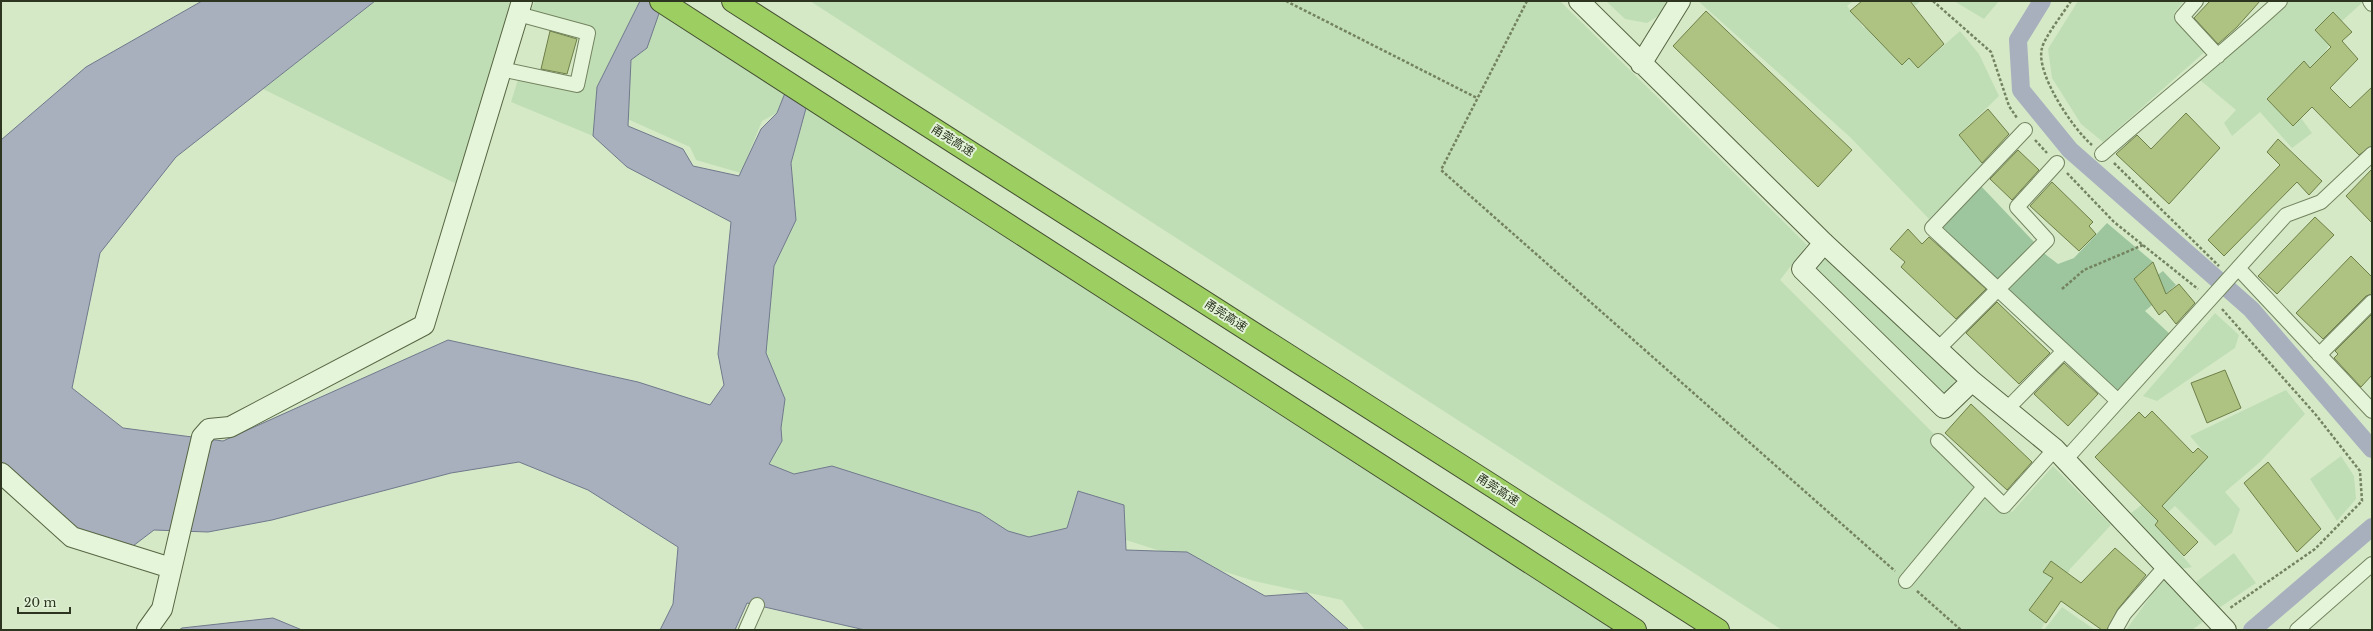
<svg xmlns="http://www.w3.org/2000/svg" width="2373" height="631" font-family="'Libre Baskerville','Noto Sans SC',serif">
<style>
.farmland{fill:#c0deb6}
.green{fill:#9dc69e}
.water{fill:#a8b0be;stroke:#70798b}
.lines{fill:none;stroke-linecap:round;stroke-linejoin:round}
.canal{stroke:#a8b0be;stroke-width:18}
.building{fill:#aec382;stroke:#6e7f47}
.street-casing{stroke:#73835f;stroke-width:16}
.secondary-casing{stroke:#576542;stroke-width:22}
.highway-casing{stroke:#465132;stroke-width:24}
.path{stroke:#73835f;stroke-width:2.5;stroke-dasharray:3 2;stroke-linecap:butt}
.street{stroke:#e4f5da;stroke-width:14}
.secondary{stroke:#e4f5da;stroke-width:20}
.highway{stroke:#9cce62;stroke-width:22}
.labels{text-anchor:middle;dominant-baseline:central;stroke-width:4;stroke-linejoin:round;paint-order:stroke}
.street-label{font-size:12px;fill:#2d3521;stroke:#e1f2d6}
</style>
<rect width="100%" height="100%" fill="#d5e9c7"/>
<!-- farmland -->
<path class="farmland" d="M375 1H522L465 188 263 89Z
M535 1H640L597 87 593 136 511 102 520 73 577 85 591 29 531 10Z
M810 1H1560L1807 245 1780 280 2012 512 2053 466 2111 525 2070 569 2041 630H1782Z
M1606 1H1672L1666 11 1647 23 1625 19Z
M1698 1H1853L1847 6 1864 28 1895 1H1921L1885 28 1918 68 1960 31 1979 54 1999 96 1959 135 1984 165 1929 219 1850 137Z
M1954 1H1999L1984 19Z
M2078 1H2184L2174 13 2207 50 2103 142 2081 124 2052 78 2048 49Z
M2286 1 2363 2 2342 21 2325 53 2281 95 2266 98 2293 125 2301 118 2312 133 2292 148 2260 112 2232 136 2224 123 2236 110 2200 80Z
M660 10 787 87 777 113 762 121 741 173 696 160 690 147 623 117 631 60Z
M808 101 1645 630H1365L1342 600 1254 581 1126 540 1124 505 1078 491 1067 528 1029 537 1008 531 977 512 832 466 794 474 769 464 782 441 781 428 785 399 766 353 774 266 796 220 791 163Z
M1828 255 1958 377 1945 394 1816 269Z
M2215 313 2239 335 2235 348 2157 401 2143 396Z
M2286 390 2305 414 2260 462 2225 492 2240 509 2232 533 2215 546 2175 506 2155 524 2192 567 2181 569 2131 513 2207 456 2190 436Z
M2341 456 2354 476 2356 499 2337 521 2310 479Z
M2234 553 2256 583 2219 608 2196 582Z
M2163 579 2204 621 2192 630H2126Z
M2062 607 2095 630H2044Z"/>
<!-- green -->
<path class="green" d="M1980 185 2036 244 1998 284 1940 227Z
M2107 223 2153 262 2134 279 2140 288 2163 271 2176 285 2145 311 2171 335 2116 392 2005 291 2041 251 2058 264 2074 258Z"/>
<!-- water -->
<path class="water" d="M202 1H375L176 157 100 253 72 388 123 428 223 441 448 340 638 382 710 405 724 385 718 354 731 222 627 167 593 136 597 87 640 1H661L663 2 647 48 631 60 628 126 683 149 693 166 739 176 761 129 777 113 789 83 808 101 791 163 796 220 774 266 766 353 785 399 781 428 782 441 769 464 794 474 832 466 980 513 1008 531 1029 537 1067 528 1078 491 1124 505 1126 550 1187 552 1265 596 1307 593 1349 630H865L747 603 735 630H660L673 604 678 547 588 490 519 462 451 473 272 520 208 532 154 530 133 546 65 525 1 461V140L86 67Z
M273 618 302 630H179L182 628Z"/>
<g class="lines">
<!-- canal -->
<path class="canal" d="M2042 1 2018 40 2021 90 2070 150 2251 309 2372 449
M2252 630 2372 527"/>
</g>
<!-- building -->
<path class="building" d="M1862 1H1910L1944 44 1918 68 1909 58 1902 65 1850 11Z
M2210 1H2260L2237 27 2218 44 2194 18Z
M1706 11 1852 150 1818 187 1673 46Z
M2333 12 2352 32 2342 41 2358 59 2330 88 2350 108 2372 87V146L2359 155 2312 107 2293 126 2267 99 2304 61 2310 68 2331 47 2315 30Z
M550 31 577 39 567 74 541 69Z
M1988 109 2009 134 1982 163 1959 135Z
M2186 113 2220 148 2169 204 2116 154 2137 135 2151 149Z
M2278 139 2322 181 2309 195 2297 182 2224 256 2208 240 2280 165 2267 152Z
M2018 150 2039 170 2012 200 1990 179Z
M2372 169V223L2346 196Z
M2052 182 2093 222 2089 226 2096 234 2079 251 2030 206Z
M2315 217 2334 235 2277 294 2258 276Z
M1908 229 1922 244 1929 237 1986 289 1956 319 1901 267 1905 262 1890 249Z
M2351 256 2372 277V294L2366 296 2323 339 2296 313Z
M2153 262 2166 294 2179 284 2195 303 2176 324 2165 310 2159 315 2134 279Z
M1997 302 2050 353 2019 384 1966 333Z
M2372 314V375L2361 387 2334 358 2338 354 2335 351Z
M2064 363 2098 394 2068 426 2034 394Z
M2225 370 2241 408 2207 423 2191 383Z
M1971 404 2032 462 2007 490 1945 433Z
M2152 411 2193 453 2198 448 2208 457 2162 506 2198 542 2184 556 2155 525 2158 521 2095 457 2139 412 2145 418Z
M2268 462 2321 529 2297 552 2244 483Z
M2115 548 2146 575 2118 609 2107 630H2102L2061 601 2046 623 2029 610 2053 578 2043 572 2051 561 2081 583Z"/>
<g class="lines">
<!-- street casing -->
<g class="street-casing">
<path id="street" d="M2196 1 2182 17 2218 56
M2370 1 2372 4
M501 69 577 85 588 33 518 14
M2025 130 1932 228 2118 401
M2102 154C2161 102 2222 54 2280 1
M2238 268 2372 411
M1938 349 2047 240 2017 207 2057 163
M2319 355 2372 302
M2007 409 2064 351
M1938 441 2004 506 2055 449
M2065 460 2286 215 2321 202 2372 154
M1906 581 1984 487
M746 630 757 605
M2115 630 2124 614 2165 567
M2297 630 2372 564"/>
</g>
<!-- secondary casing -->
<g class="secondary-casing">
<path id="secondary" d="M1579 1 1824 243 1972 381 2055 449 2226 630
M1641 64 1680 1
M1824 243 1802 269 1944 408 1972 381
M1 473 72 537 171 568
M147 630 162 609 202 437 209 429 230 427 424 325 522 1"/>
</g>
<!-- highway casing -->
<g class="highway-casing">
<path id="highway" d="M661 1 1635 630
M733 1 1718 630"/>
</g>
<!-- path -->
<path class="path" d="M1286 1 1477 98
M1527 1 1441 170 1895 571
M1933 1 1991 52 2009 106 2017 118
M2071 1C2064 12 2044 38 2042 48 2035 73 2073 129 2092 145
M2035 140 2047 153
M2114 163 2219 266
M2067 173 2114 222 2198 289
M2062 289 2084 270 2143 245
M2222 309 2316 415 2360 471 2362 501 2315 549 2230 608
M1917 591 1961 630"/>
<!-- street -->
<use href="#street" class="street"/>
<!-- secondary -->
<use href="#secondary" class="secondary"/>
<!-- highway -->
<use href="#highway" class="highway"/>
</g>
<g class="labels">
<!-- street labels -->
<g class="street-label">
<text transform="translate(953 140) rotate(32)">甬莞高速</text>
<text transform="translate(1226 315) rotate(33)">甬莞高速</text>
<text transform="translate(1498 489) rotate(33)">甬莞高速</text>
</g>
</g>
<!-- border -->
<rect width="2373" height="631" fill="none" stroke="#2d3521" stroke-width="4"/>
<!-- scale -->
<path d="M18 607v6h52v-6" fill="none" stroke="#2d3521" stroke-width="2"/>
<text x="24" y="607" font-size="12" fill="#2d3521" stroke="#e1f2d6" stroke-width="3" paint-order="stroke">20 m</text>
</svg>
